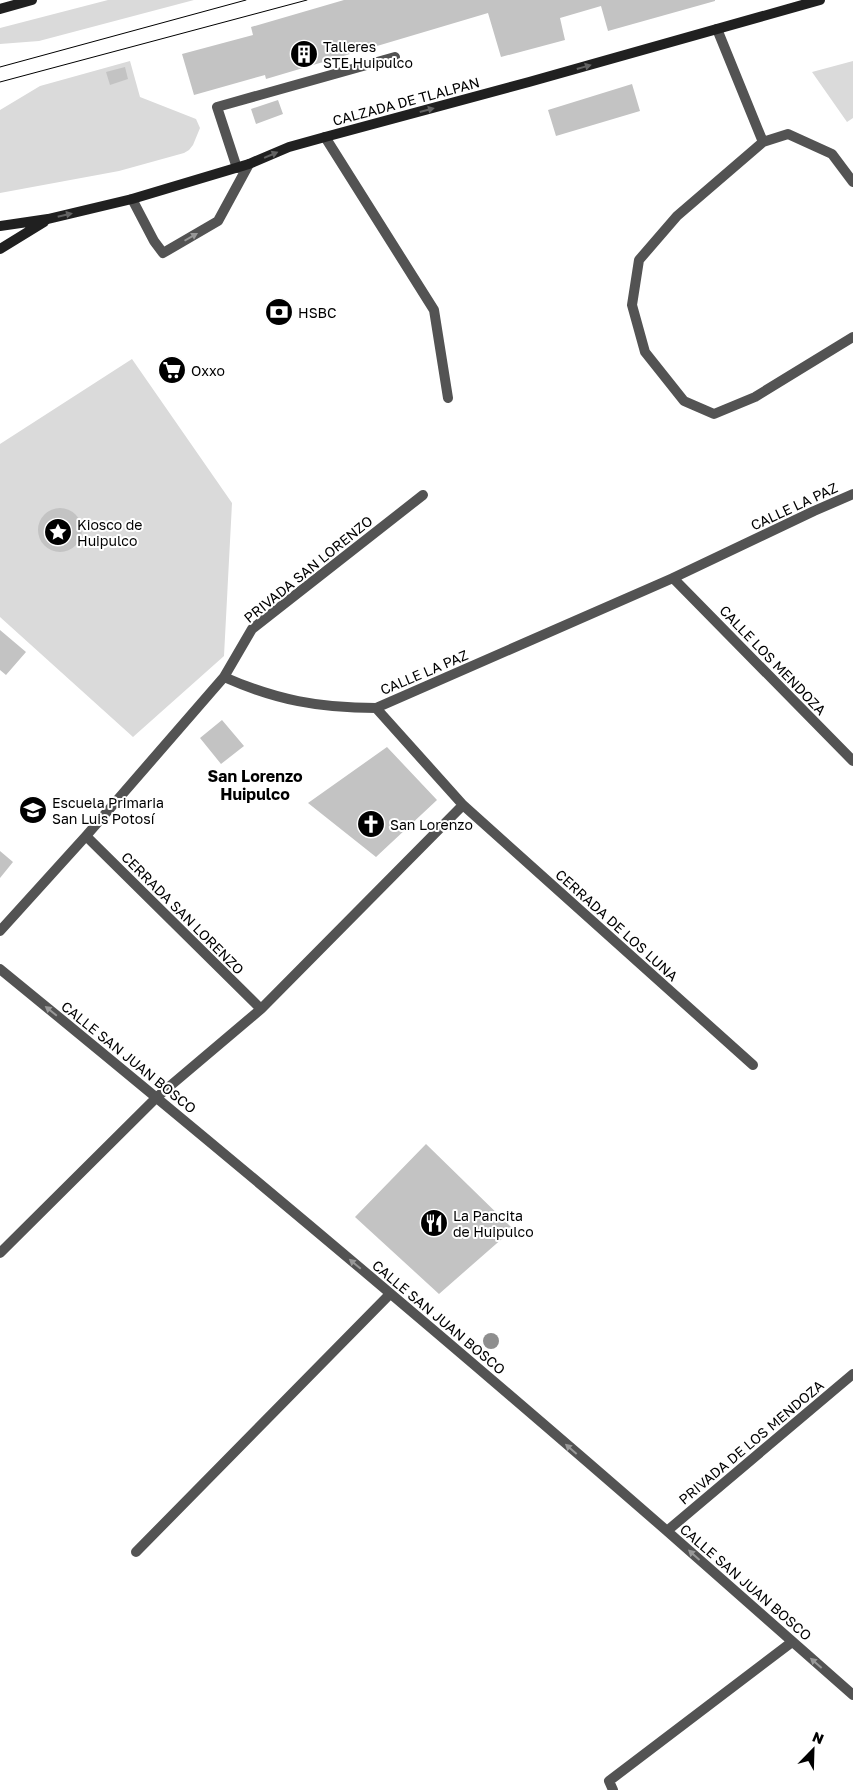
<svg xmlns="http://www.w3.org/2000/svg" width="853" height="1790" font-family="'Golos Text',sans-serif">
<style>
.green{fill:#dadada}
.building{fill:#c3c3c3}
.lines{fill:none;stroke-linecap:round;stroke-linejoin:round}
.service{stroke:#535353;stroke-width:10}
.minor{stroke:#535353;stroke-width:10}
.secondary{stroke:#202020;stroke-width:10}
.tram{stroke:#000;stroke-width:1}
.tree{fill:#8e8e8e}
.oneway{fill:#636363}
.oneway2{fill:#989898}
.labels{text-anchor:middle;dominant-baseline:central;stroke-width:4;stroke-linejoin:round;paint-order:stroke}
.poi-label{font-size:14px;fill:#000;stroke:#fff;text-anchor:start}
.street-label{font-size:14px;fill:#000;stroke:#fff}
.quarter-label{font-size:16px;font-weight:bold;fill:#000;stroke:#fff}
</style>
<rect width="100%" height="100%" fill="#fff"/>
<!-- green -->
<path class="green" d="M108 0H194L39 41 0 44V28Z
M130 61 140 97 196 119 200 128 193 145 189 150 184 153 119 171 0 193V110L40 86Z
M853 61V118L847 122 812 72Z
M132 359 232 503 224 656 133 737 0 617V444Z"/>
<!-- building -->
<path class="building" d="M344 0H715V1L608 31 601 6 560 18 565 40 501 57 488 13 266 79 265 75 194 95 182 54 253 35 251 27Z
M125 67 128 79 110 85 106 72Z
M632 84 640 111 556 136 548 110Z
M278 100 283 114 256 124 251 109Z
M38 530a22 22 0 1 1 44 0a22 22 0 1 1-44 0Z
M0 630 26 652 6 675 0 670Z
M222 720 244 746 221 764 200 738Z
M387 747 437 800 376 857 308 803Z
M0 851 13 862 0 878Z
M426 1144 513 1229 439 1294 355 1217Z"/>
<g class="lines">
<!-- service -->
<path class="service" d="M717 29 763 142
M325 137 434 310 448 398
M237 168 217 107 395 57
M853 182 832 154 788 134 763 142 677 216 639 260 632 305 645 352 684 401 714 414 755 397 853 337
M132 199 154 241 163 253 218 221 249 164"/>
<!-- minor -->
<path class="minor" d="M673 578 853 761
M224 677C276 700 319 708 376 708L673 578 814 511 853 494
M376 708 463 805 753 1065
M86 836 261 1009
M0 931 86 836 224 677 252 629 423 495
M0 969C225 1153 448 1340 667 1531 729 1585 791 1640 853 1695
M0 1253 157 1097 261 1009 463 805
M667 1531 853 1374
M136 1552 390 1294
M613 1790 609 1781 792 1642"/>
<!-- secondary -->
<path class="secondary" d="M0 9 32 0
M0 226 48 219 132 199 249 164 289 147 325 137 529 82 820 0
M0 249 44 222"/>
<!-- tram -->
<path class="tram" d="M0 67 246 0
M0 82 307 0"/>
</g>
<!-- trees -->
<circle class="tree" cx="491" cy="1341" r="8"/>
<!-- one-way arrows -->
<defs><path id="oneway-solid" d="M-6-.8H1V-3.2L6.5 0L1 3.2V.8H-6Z" transform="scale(1.25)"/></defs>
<g class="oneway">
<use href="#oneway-solid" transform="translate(584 67) rotate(-16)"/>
<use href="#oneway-solid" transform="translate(427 110) rotate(-15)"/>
<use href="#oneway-solid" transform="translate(271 155) rotate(-23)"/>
<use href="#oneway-solid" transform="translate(65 215) rotate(-13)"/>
</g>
<g class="oneway2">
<use href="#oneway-solid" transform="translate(191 237) rotate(-30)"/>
<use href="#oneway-solid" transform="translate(51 1011) rotate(-141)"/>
<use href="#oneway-solid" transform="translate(355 1264) rotate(-140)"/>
<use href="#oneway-solid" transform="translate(571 1449) rotate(-139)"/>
<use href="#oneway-solid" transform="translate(694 1555) rotate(-138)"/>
<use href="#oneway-solid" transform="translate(816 1663) rotate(-139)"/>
</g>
<!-- icons -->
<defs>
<g id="building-disc" transform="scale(1.4375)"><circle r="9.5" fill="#000" stroke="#fff"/><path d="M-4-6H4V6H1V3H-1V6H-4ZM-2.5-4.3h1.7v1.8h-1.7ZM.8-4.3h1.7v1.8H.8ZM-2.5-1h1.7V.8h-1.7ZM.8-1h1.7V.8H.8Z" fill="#fff"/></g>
<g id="bank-disc" transform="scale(1.4375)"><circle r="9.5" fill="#000" stroke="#fff"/><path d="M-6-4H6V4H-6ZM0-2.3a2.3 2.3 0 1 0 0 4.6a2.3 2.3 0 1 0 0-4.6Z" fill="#fff"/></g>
<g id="supermarket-disc" transform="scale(1.4375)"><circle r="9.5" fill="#000" stroke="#fff"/><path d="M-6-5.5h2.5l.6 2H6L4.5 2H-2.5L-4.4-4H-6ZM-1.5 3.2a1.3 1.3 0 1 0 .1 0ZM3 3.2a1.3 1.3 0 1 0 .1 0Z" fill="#fff"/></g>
<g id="sight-disc" transform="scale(1.4375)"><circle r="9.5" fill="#000" stroke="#fff"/><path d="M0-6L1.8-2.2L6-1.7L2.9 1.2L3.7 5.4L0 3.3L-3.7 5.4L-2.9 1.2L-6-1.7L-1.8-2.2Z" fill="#fff"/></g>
<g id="school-disc" transform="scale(1.4375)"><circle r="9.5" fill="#000" stroke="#fff"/><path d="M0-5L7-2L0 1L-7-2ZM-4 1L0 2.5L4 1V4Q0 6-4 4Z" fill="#fff"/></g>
<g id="church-disc" transform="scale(1.4375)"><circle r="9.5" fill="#000" stroke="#fff"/><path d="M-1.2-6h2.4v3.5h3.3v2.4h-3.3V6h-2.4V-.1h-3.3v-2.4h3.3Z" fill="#fff"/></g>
<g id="restaurant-disc" transform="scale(1.4375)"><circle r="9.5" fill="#000" stroke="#fff"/><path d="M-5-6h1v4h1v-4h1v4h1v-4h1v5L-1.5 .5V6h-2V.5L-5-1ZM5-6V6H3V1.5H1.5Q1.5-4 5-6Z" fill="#fff"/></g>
</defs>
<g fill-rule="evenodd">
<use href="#building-disc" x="304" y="54"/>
<use href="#bank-disc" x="279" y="312"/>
<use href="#supermarket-disc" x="172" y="370"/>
<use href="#sight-disc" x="58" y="532"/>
<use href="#school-disc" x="33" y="810"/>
<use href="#church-disc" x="371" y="824"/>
<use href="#restaurant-disc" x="434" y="1223"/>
</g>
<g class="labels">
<!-- poi labels -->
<g class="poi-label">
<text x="323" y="46">Talleres<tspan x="323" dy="16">STE Huipulco</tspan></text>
<text x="298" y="312">HSBC</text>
<text x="191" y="370">Oxxo</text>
<text x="77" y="524">Kiosco de<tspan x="77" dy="16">Huipulco</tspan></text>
<text x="52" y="802">Escuela Primaria<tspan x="52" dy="16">San Luis Potosí</tspan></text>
<text x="390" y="824">San Lorenzo</text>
<text x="453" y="1215">La Pancita<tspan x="453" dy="16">de Huipulco</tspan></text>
</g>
<!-- street labels -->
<g class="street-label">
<text transform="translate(406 101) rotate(-15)">CALZADA DE TLALPAN</text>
<text transform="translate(794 506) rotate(-25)">CALLE LA PAZ</text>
<text transform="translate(308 569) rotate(-39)">PRIVADA SAN LORENZO</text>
<text transform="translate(773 660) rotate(46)">CALLE LOS MENDOZA</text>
<text transform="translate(424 672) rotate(-23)">CALLE LA PAZ</text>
<text transform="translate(183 913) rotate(45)">CERRADA SAN LORENZO</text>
<text transform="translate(617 925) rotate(42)">CERRADA DE LOS LUNA</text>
<text transform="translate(129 1057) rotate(39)">CALLE SAN JUAN BOSCO</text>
<text transform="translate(439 1317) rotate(40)">CALLE SAN JUAN BOSCO</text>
<text transform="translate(751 1442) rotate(-40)">PRIVADA DE LOS MENDOZA</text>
<text transform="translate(746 1582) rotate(41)">CALLE SAN JUAN BOSCO</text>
</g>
<!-- quarter labels -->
<g class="quarter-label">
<text x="255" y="776">San Lorenzo<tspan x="255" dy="18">Huipulco</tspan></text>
</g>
</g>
<!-- north arrow -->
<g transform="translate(813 1750) rotate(23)" stroke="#ffffff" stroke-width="4" paint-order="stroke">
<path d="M0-4L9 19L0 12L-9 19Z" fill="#000000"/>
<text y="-8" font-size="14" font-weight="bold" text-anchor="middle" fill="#000000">N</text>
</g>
</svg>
